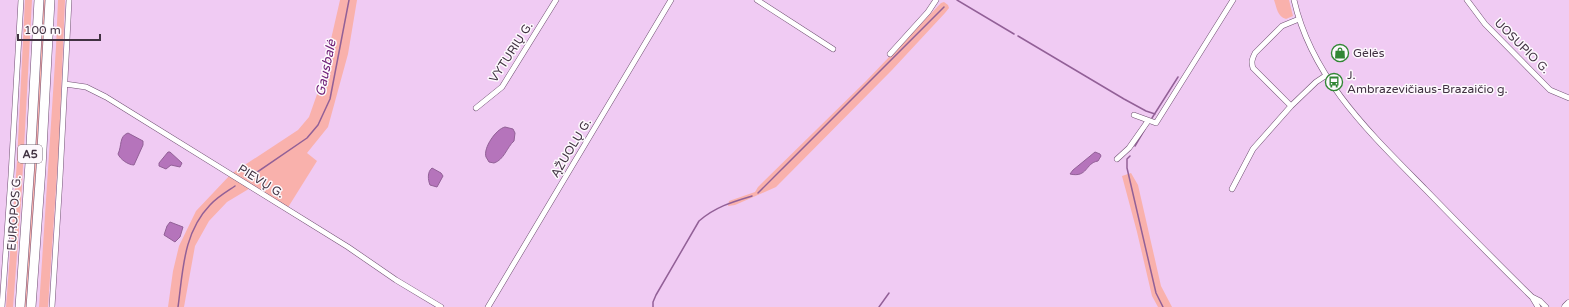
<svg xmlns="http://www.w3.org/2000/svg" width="1569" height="307" font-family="'Varela Round',sans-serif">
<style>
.green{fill:#f9b1ac}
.water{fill:#b574bb;stroke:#926097}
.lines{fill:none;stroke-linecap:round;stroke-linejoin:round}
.stream{stroke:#926097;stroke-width:1.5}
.minor-casing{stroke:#705072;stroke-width:6}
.trunk-casing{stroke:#705072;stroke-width:9}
.motorway-casing{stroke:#705072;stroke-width:10}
.minor{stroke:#fff;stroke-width:5}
.trunk{stroke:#fff;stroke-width:8}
.motorway{stroke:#fff;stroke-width:9}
.labels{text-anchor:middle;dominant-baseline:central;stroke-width:3;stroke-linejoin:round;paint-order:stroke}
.shield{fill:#fdf9fd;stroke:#796e7a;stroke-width:1}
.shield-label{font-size:11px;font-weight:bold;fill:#413242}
.street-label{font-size:12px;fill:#413242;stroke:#fdf9fd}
.poi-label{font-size:12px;fill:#413242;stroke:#fdf9fd;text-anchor:start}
.water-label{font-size:13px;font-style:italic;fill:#702178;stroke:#fdf9fd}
</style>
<rect width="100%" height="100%" fill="#f0cbf3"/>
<!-- green -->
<path class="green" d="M25 0H32L21 203 13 307H6L17 161Z
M42 0H47L28 307H23Z
M58 0H65L59 144 48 307H39L56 47Z
M340 0H357L348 54 328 127 307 153 317 161 287 209 252 187 227 202 209 221 195 246 184 307H168L173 271 179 246 196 211 231 174 298 130 309 117 321 83Z
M1274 0H1289L1293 16 1286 19C1277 16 1277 8 1274 0Z
M944 2 948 5 949 8 945 13 892 70 776 187 735 205 728 206 729 201 755 192 758 187 866 81 941 3Z
M1131 173 1138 185 1161 286 1172 307H1158L1152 296 1137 232 1122 176Z"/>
<!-- water -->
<path class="water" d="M505 127 513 129 515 133 514 141C507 147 504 160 494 163L489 162 486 157C483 148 496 129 505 127Z
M128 133 143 141V145L134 165C128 165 120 159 118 154 122 146 119 136 128 133Z
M168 152H170L182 163 180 167 171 165 166 169 159 166V163Z
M1095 152 1100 154 1101 156 1098 161C1085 163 1088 178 1070 174L1073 170Z
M432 168 441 173 443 176 437 187 430 185C428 180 427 172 432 168Z
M170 222 183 227 180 237 175 242 164 235 167 226Z"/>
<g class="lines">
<!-- stream -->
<path class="stream" d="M957 0 1014 34
M1018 36 1124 99 1146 111 1155 114
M1152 118 1178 77
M1135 146 1145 129
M1130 156 1127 159V168L1156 293 1163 307
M250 177 307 138 318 125 330 99 349 0
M758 193 944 7
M178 307C183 271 183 233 210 205 217 197 226 192 235 186
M653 307V302L656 295 699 221C715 207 732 202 752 196
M879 307 889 293"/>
<!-- minor casing -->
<g class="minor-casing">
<path id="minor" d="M757 0 833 49
M1294 0C1312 79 1371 134 1425 189 1460 225 1496 262 1532 297
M1467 0 1485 24 1550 90 1569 98
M890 54 928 12 936 0
M65 84 86 87 106 97 348 247 396 280 441 307
M1291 106 1316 82 1325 76
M476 108 502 87 556 0
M1134 115 1156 123 1233 0
M1117 159 1129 148 1148 121
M1232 189 1253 149 1291 106 1253 68C1251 62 1252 59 1255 53L1282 26 1299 19
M2 307 11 176 21 0
M52 307 60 178 69 0
M488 307 671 0
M1538 307 1532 297 1540 301 1546 307"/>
</g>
<!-- trunk casing -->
<g class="trunk-casing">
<path id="trunk" d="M1566 307 1569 304"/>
</g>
<!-- motorway casing -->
<g class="motorway-casing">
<path id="motorway" d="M20 307 30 163 39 0
M31 307 41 168 50 0"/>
</g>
<!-- minor -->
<use href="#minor" class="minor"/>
<!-- trunk -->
<use href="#trunk" class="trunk"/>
<!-- motorway -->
<use href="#motorway" class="motorway"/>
</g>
<!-- icons -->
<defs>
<g id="shop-ring" transform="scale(0.9)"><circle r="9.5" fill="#fdf9fd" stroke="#318634" stroke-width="1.5"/><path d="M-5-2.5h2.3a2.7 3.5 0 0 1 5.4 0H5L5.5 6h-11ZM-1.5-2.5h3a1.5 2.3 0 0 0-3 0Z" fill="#318634"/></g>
<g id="bus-ring" transform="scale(0.9)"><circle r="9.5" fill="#fdf9fd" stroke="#318634" stroke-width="1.5"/><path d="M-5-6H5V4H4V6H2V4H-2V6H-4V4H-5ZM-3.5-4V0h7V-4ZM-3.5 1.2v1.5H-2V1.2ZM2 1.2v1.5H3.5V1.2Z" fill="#318634"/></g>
</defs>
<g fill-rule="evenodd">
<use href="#shop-ring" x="1340" y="53"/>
<use href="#bus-ring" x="1334" y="82"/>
</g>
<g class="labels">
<!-- shield labels -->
<rect class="shield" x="18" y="145" width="24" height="18" rx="3"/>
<g class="shield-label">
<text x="30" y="154">A5</text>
</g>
<!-- street labels -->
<g class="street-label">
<text transform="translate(1522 46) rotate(45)">UOSUPIO G.</text>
<text transform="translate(511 52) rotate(-57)">VYTURIŲ G.</text>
<text transform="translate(571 148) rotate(-59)">ĄŽUOLŲ G.</text>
<text transform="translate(261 181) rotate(32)">PIEVŲ G.</text>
<text transform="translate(14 213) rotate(-86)">EUROPOS G.</text>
</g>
<!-- poi labels -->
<g class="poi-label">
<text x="1353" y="53">Gėlės</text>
<text x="1347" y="75">J.<tspan x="1347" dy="14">Ambrazevičiaus-Brazaičio g.</tspan></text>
</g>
<!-- water labels -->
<g class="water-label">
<text transform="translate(326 68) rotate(-78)">Gausbalė</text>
</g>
</g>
<!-- scale -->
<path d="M18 34v6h82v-6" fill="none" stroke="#413242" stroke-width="2"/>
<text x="24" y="34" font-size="12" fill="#413242" stroke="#fdf9fd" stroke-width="3" paint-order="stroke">100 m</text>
</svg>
